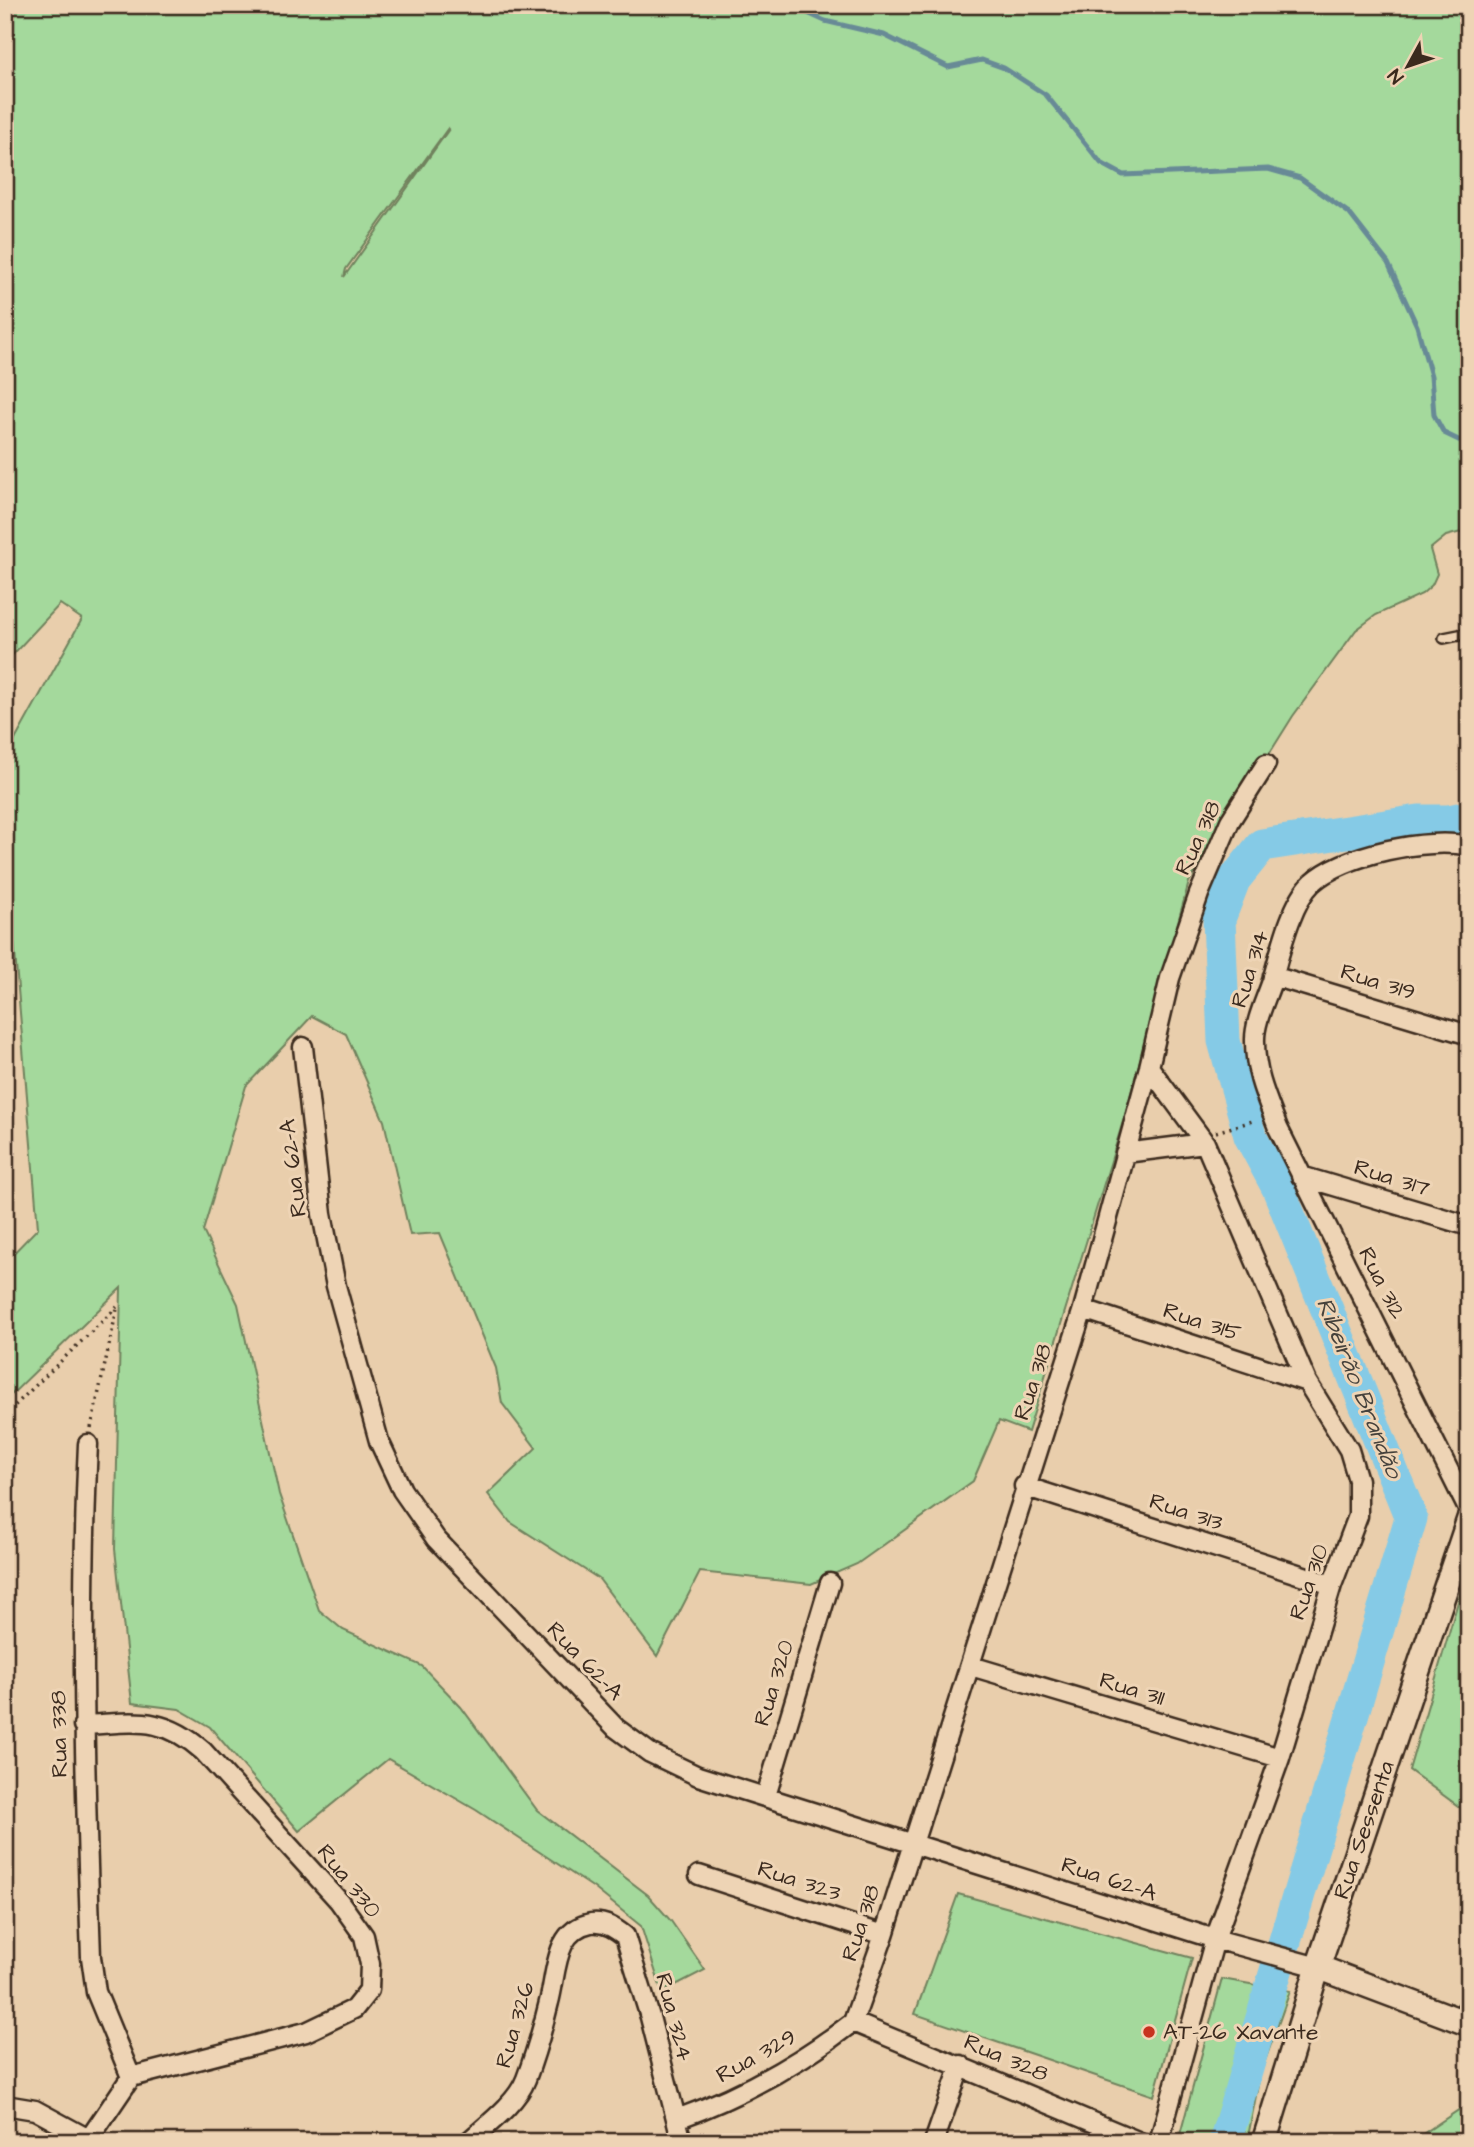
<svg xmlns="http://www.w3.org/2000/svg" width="1474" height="2147" font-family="'Architects Daughter',sans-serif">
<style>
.green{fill:#a4d99c;stroke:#70825d;stroke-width:2;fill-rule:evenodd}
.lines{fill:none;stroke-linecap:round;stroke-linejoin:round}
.stream{stroke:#678a96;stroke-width:5}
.river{stroke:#85cae6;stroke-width:33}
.service-casing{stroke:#3b2a1e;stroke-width:14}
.minor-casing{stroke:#3b2a1e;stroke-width:23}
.tertiary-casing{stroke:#3b2a1e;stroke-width:28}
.path{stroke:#3b2a1e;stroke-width:3.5;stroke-dasharray:2 5;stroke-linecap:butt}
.service{stroke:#eed4b5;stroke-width:9}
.minor{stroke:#eed4b5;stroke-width:18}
.tertiary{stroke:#eed4b5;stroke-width:23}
.poi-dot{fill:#c8321e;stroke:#eed4b5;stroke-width:2.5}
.labels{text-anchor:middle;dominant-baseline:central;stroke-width:6;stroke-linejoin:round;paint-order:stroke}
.street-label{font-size:23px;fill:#3b2a1e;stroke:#eed4b5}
.poi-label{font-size:23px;fill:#3b2a1e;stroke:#eed4b5;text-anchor:start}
.water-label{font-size:24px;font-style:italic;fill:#46423c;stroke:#eed4b5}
</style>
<rect width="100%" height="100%" fill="#e9ceac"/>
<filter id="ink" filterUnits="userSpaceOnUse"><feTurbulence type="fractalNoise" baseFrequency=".0143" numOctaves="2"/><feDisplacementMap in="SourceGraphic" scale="14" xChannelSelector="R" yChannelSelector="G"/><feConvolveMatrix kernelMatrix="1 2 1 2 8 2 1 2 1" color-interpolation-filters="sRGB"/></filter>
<g filter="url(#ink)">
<!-- green -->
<path class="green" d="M5 5H1469V530L1446 536 1430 549 1437 574 1432 585 1422 594 1376 615 1356 630 1293 716 1189 882 1125 1115 1028 1432 999 1421 973 1481 857 1564 811 1584 700 1572 657 1656 599 1579 510 1522 488 1494 536 1448 502 1403 496 1368 440 1233 410 1235 384 1121 346 1034 312 1016 246 1086 203 1231 238 1304 279 1494 319 1610 343 1630 422 1666 461 1707 537 1810 648 1895 671 1921 705 1970 662 1992 641 1926 594 1888 476 1810 388 1759 299 1831 210 1727 179 1709 132 1703 115 1549 121 1288 5 1401V1262L38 1228 14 941 5 942V758L82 619 60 604 5 663ZM448 128 449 129 344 277 346 269Z
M1469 1564V1814L1409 1770Z
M958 1894 1192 1958 1154 2096 915 2014Z
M1222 1979 1290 1991 1260 2075 1247 2142H1178Z
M1469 2103V2142H1411Z"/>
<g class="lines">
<!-- stream -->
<path class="stream" d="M790 5 825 21 884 35 948 67 982 60 1004 68 1046 95 1101 163 1123 175 1268 169 1300 178 1349 213 1388 263 1417 326 1431 376 1434 415 1444 433 1469 445"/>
<!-- river -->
<path class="river" d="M1225 2142 1411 1518 1278 1188 1250 1136 1224 1041 1219 919 1234 880 1262 845 1419 821H1449L1469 817"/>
<!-- service casing -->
<g class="service-casing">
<path id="service" d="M1444 638 1469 633"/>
</g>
<!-- minor casing -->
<g class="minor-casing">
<path id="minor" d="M1469 846C1428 837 1344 854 1312 883 1291 903 1280 953 1272 981 1266 999 1254 1023 1255 1042 1255 1074 1267 1099 1278 1128L1469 1511
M1273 976 1469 1035
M303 1047 322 1214 336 1286 379 1441 402 1490 436 1539 616 1728 650 1753 698 1776 1215 1939 1318 1967
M1149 1067 1205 1143 1307 1382 1349 1450 1358 1480V1516L1332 1585 1280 1758 1215 1939 1159 2142
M1125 1153 1205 1143
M1301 1176 1469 1226
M1083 1309 1307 1382
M1024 1486 1332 1585
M971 1666 1280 1758
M83 1725C134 1723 161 1714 203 1751L339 1901 364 1936 370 1964 369 1990 354 2009 306 2032 131 2077
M766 1796 830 1583
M699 1875 884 1935
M1460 2019 1469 2006
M853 2022 884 1935 1083 1309 1149 1067 1170 978 1199 894 1230 821 1266 764
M853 2022 1140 2142
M5 2105 35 2110 94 2142
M677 2119C741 2096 799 2064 853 2022
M87 2142 131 2077 96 1992 91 1957C85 1786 80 1616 88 1444
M468 2142C487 2125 517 2103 526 2079 535 2055 543 2027 549 2002 557 1973 554 1930 591 1923 604 1921 615 1928 625 1936L650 2017 682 2142
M934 2142 961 2065"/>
</g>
<!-- tertiary casing -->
<g class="tertiary-casing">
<path id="tertiary" d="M1318 1967 1469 2024
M1264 2142 1318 1967 1469 1519"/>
</g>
<!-- path -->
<path class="path" d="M1216 1132 1256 1120
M5 1415 117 1307
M91 1428 117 1309"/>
<!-- service -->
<use href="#service" class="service"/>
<!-- minor -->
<use href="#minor" class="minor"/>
<!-- tertiary -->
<use href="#tertiary" class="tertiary"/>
</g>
</g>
<!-- markers -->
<circle class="poi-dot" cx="1149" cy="2032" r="7"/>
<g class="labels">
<!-- street labels -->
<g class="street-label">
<text transform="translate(1198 838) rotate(-65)">Rua 318</text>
<text transform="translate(1250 969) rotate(-73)">Rua 314</text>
<text transform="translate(1378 982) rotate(17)">Rua 319</text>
<text transform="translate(293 1168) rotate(-97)">Rua 62-A</text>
<text transform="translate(1392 1178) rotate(17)">Rua 317</text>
<text transform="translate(1382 1283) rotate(63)">Rua 312</text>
<text transform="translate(1202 1322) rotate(18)">Rua 315</text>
<text transform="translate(1033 1382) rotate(-72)">Rua 318</text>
<text transform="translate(1186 1512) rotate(18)">Rua 313</text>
<text transform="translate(1309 1582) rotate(-71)">Rua 310</text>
<text transform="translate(585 1661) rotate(46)">Rua 62-A</text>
<text transform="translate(774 1683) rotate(-73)">Rua 320</text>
<text transform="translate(1132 1689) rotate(17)">Rua 311</text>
<text transform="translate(59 1734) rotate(-91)">Rua 338</text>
<text transform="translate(1364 1830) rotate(-71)">Rua Sessenta</text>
<text transform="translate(1109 1879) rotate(18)">Rua 62-A</text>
<text transform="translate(349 1881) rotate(51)">Rua 330</text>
<text transform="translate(799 1881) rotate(18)">Rua 323</text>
<text transform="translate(861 1923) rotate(-72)">Rua 318</text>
<text transform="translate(674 2017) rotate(75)">Rua 324</text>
<text transform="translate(515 2025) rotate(-74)">Rua 326</text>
<text transform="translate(756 2056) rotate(-29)">Rua 329</text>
<text transform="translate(1006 2058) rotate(23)">Rua 328</text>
</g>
<!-- poi labels -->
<g class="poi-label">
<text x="1163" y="2032">AT-26 Xavante</text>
</g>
<!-- water labels -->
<g class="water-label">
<text transform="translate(1359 1388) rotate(68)">Ribeirão Brandão</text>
</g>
</g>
<!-- margin -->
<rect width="1474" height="2147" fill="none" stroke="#eed4b5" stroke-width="28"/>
<rect x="14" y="14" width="1446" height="2119" fill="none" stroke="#3b2a1e" stroke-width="2.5" filter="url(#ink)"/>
<!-- north arrow -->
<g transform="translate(1408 66) rotate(230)" stroke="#eed4b5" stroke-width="5" paint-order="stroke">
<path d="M0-5L12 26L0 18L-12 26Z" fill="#3b2a1e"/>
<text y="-10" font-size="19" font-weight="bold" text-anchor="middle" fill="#3b2a1e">N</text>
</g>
</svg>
